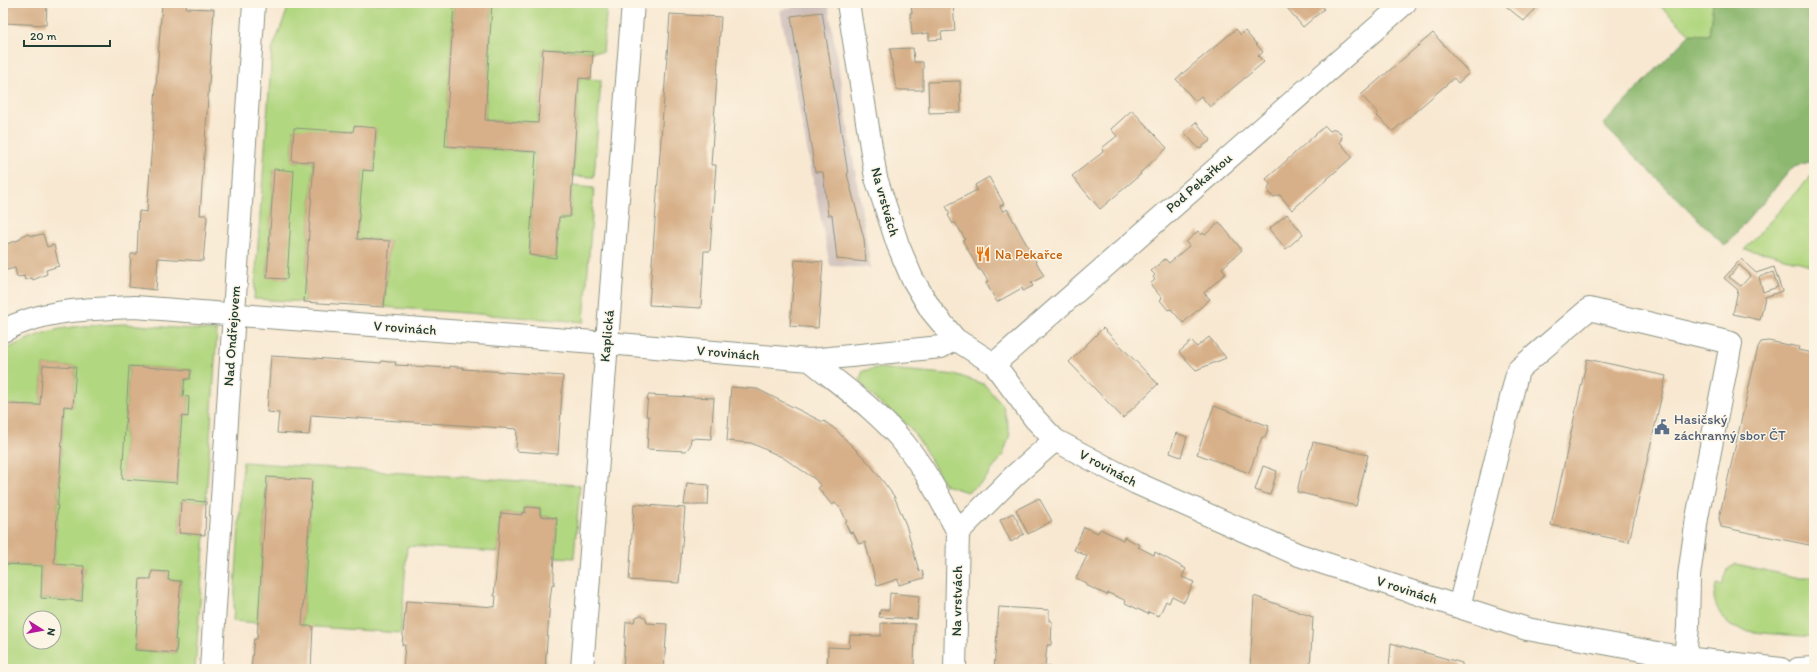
<svg xmlns="http://www.w3.org/2000/svg" width="1817" height="672" font-family="Itim,sans-serif">
<style>
.industrial{fill:#cfc0bb}
.green{fill:#b2d781;stroke:#688a5a;fill-rule:evenodd}
.forest{fill:#8db86f;stroke:#567a52}
.building{fill:#d7b089;fill-rule:evenodd}
.lines{fill:none;stroke-linecap:round;stroke-linejoin:round}
.minor-casing{stroke:#8c9282;stroke-width:24}
.minor{stroke:#fff;stroke-width:22}
.labels{text-anchor:middle;dominant-baseline:central;stroke-width:3;stroke-linejoin:round;paint-order:stroke}
.street-label{font-size:14px;fill:#1f3d34;stroke:#fcf5e5}
.food-label{font-size:14px;fill:#c56008;stroke:#fcf5e5;text-anchor:start}
.service-label{font-size:14px;fill:#4e5e75;stroke:#fcf5e5;text-anchor:start}
</style>
<rect width="100%" height="100%" fill="#fcf5e5"/>
<filter id="ink" filterUnits="userSpaceOnUse"><feTurbulence type="fractalNoise" baseFrequency=".025" numOctaves="2"/><feDisplacementMap in="SourceGraphic" scale="8" xChannelSelector="R" yChannelSelector="G"/><feConvolveMatrix kernelMatrix="1 2 1 2 8 2 1 2 1" color-interpolation-filters="sRGB"/></filter>
<filter id="wash" filterUnits="userSpaceOnUse"><feTurbulence type="fractalNoise" baseFrequency=".012" numOctaves="4" result="noise"/><feDisplacementMap in="SourceGraphic" scale="16" xChannelSelector="R" yChannelSelector="G"/><feGaussianBlur stdDeviation="0.9" result="paint"/><feColorMatrix in="noise" values="0 0 0 0 0 0 0 0 0 0 0 0 0 0 0 0 0 1.4 0 .05"/><feComposite in="paint" operator="in"/></filter>
<g filter="url(#wash)">
<rect width="100%" height="100%" fill="#f8e8d1"/>
<!-- industrial -->
<path class="industrial" d="M814 3H828L871 268 830 266 780 10Z"/>
<!-- green -->
<path class="green" d="M290 3H454L445 146 536 152 529 255 556 258 559 217H570L572 186 594 188 584 322 384 307 390 241 357 239 363 170 373 171 376 128 353 132 294 129 292 161 314 162 304 302 254 299 272 50ZM274 170 287 279H286L267 277Z
M492 3H607L603 52 543 49 538 123 485 120Z
M1657 3H1713L1709 36 1690 34Z
M579 78 601 80 594 177 573 176Z
M1814 175V266L1767 253 1744 250 1811 176Z
M124 324 217 331 206 502 183 500 181 502 179 533 205 535 195 669H3V564L42 566 41 598 82 601 84 567 54 564 64 406 73 407 76 367 43 365 40 405 3 404V351C19 343 37 334 55 330 77 325 101 325 124 324ZM129 366 191 370 190 379H185L183 396 189 397 188 416H182L177 483 122 479ZM152 571 168 572V580L181 581 175 640H177L176 653 135 650 140 579H151ZM30 618H54V642H30Z
M877 368 957 375 984 384 1003 406 1010 434 1003 455 983 482 967 492 945 485C934 466 924 446 911 429 896 411 869 401 860 379L863 371Z
M243 462 580 485 574 558 554 557 557 518 540 516V508L525 507V513L522 512V515L501 513 498 552 407 546 401 633 302 626 312 481 267 477 258 623 233 621Z
M1736 564 1795 577H1814V637C1796 635 1745 634 1731 626 1723 621 1715 606 1714 597 1714 593 1716 588 1716 584L1722 585 1728 569Z"/>
<!-- forest -->
<path class="forest" d="M1713 3H1814V161L1794 166 1725 246 1603 125 1690 34 1709 35Z"/>
<g id="blocks">
<!-- building -->
<path class="building" d="M3 3H47L46 25 3 23Z
M162 3H187L186 8 214 9 200 215H206L207 218 203 261 158 258 156 290 129 287 131 254H137L139 211 147 212Z
M454 3H492L485 120 538 123 543 49 593 52 591 79 579 78 570 217H559L556 258 529 255 536 152 445 146Z
M911 3H953L955 31 941 32 942 39 929 40V33L912 35 910 13H912Z
M1283 3H1319L1324 9 1303 27Z
M1502 3H1541L1524 21Z
M822 12 848 174H847L864 239 866 262 837 259 832 215H828L823 172H815L791 16Z
M670 14 721 17 711 165H716L710 251H704L701 308 649 305Z
M1236 29 1241 35 1245 31 1263 52 1258 56 1264 62 1210 107 1201 96 1195 101 1176 79Z
M1433 33 1469 73 1458 83 1454 78 1393 131 1376 115 1378 113 1361 95Z
M913 48 914 62H923V90H896L890 49Z
M960 81 961 112 929 113 928 82Z
M1132 110 1167 148 1140 173 1141 174 1100 209 1072 176 1103 152 1102 148 1117 136 1111 129Z
M1196 122 1211 140 1199 149 1184 132Z
M354 126 376 128 373 171 363 170 357 239 390 241 384 307 304 302 314 162 292 161 294 128 353 132Z
M1325 126 1330 131 1335 129 1340 132 1342 137 1340 142 1352 157 1292 210 1280 195 1274 197 1269 194 1268 190 1270 184 1266 179Z
M274 169 294 171 287 279 267 278Z
M989 177 1004 204 1000 206 1003 212 1007 209 1044 276 1031 283 1033 286 1023 291 1022 288 997 302 986 283 988 281 981 270H979L963 241 965 239 955 222 953 224 948 215 950 214 946 206 977 190 975 185Z
M1287 214 1303 234 1286 249 1269 229Z
M1219 222 1242 250 1222 268 1226 273 1204 293 1210 299 1183 323 1171 309 1168 310 1160 300 1162 298 1150 284 1155 280 1153 277 1155 275 1151 271 1165 259 1169 263 1189 246 1186 242 1198 231 1201 235 1203 233 1205 235Z
M26 234 33 236 43 234 47 247 54 245 59 266 46 270 47 274 33 280 32 278 25 280 24 276 17 277 15 268 3 271V245L19 240 22 236Z
M1741 259 1756 273 1774 267 1782 291 1765 297 1760 320 1733 314 1738 290 1724 278ZM1739 265 1751 275 1741 286 1729 277ZM1773 272 1778 287 1763 292 1759 277Z
M795 260 823 262 818 328 790 326Z
M1103 328 1158 384 1123 418 1069 362Z
M1209 337 1226 358 1196 370 1179 352 1192 341 1197 347Z
M1768 341 1799 347 1798 350 1814 353V546L1726 528 1721 527 1720 522 1719 518 1758 347 1761 342Z
M271 356 287 357V356L381 363 382 361 389 362H396L395 365 450 368V366L457 367H463V369L563 376 558 454 516 451 517 429 311 415 309 435 277 433 279 413 267 412Z
M1587 359 1666 376 1629 542 1551 525Z
M43 365 76 367 73 407 64 406 54 564 84 566 82 601 41 598 42 566 3 564V404L40 405Z
M129 366 191 370 190 379H185L183 396 189 397 188 417 182 416 177 483 122 479Z
M731 387 757 389 823 422 824 421 835 429 869 463 894 496 906 525 919 571 922 570 924 578 899 585 898 579 877 586 865 542 859 544 853 532 850 533 845 523 847 522 841 509 835 503 832 505 818 488 821 486 815 479 782 457 751 443 727 441Z
M648 395 714 398 711 439 691 438 690 446 686 451 647 449 649 416H646Z
M1214 406 1269 426 1265 437H1262L1249 473 1197 454Z
M1176 433 1187 437 1181 457 1170 453Z
M1313 442 1368 455 1356 506 1297 492 1302 470H1305Z
M1263 466 1277 471 1270 495 1255 490Z
M267 477 312 480 302 626H313L311 669H251L254 639H257Z
M687 483 709 485 708 505H684Z
M1039 498 1052 521 1028 534 1016 510Z
M183 500 206 502 205 535 179 533 181 502Z
M634 504 685 508 679 583 629 580Z
M525 507 540 508V516L557 518 553 572H554V585L552 584 550 600 545 669H403L405 645H402L406 601 495 607 496 596H494L501 513 522 515V512L525 513Z
M1013 513 1024 534 1011 542 1000 520Z
M1084 527 1098 533 1100 529 1123 540 1124 537 1140 545 1138 547 1154 555 1155 552 1186 569 1182 577 1194 582 1184 602 1172 596 1169 603 1166 601 1159 616 1148 612V614L1125 603 1126 601 1118 597 1108 593 1107 595 1086 585 1087 583 1076 578 1087 556 1074 550Z
M152 571 169 572 168 580 181 581 175 640H177L176 653 135 650 140 579H151Z
M890 593 919 596 917 619 879 617 880 610H889Z
M1254 596 1313 617 1310 669H1250Z
M999 607 1049 610V621H1052L1051 645H1047L1045 665 1050 666V669H994Z
M641 615 646 618 647 623 667 624 664 669H623L626 622H634L636 617Z
M881 623 915 624 914 669H827L828 647 849 648 850 635 881 636Z
M1391 643 1462 663V669H1389Z"/>
</g>
</g>
<g filter="url(#ink)">
<use href="#blocks" fill-opacity="0" stroke="#8c9282" stroke-width="1"/>
<g class="lines">
<!-- minor casing -->
<g class="minor-casing">
<path id="minor" d="M848 3 876 178 898 245 912 278 931 310 955 339 994 364 1035 419 1055 440 1136 483 1299 555 1527 629 1685 658 1781 669
M3 331C42 309 91 309 135 307L607 343 810 360 941 347 955 339
M810 360C842 386 878 411 904 443 926 470 942 502 958 532
M994 364 1405 3
M958 532 1014 476 1055 440
M1459 607 1518 370 1589 309 1731 343 1697 518 1689 576 1688 627 1685 658
M211 669 254 3
M582 669 633 3
M955 669 958 532
M1798 669 1814 668"/>
</g>
<!-- minor -->
<use href="#minor" class="minor"/>
</g>
</g>
<!-- icons -->
<defs>
<g id="restaurant-bare" transform="scale(1.2)"><path d="M-5-6h1v4h1v-4h1v4h1v-4h1v5L-1.5 .5V6h-2V.5L-5-1ZM5-6V6H3V1.5H1.5Q1.5-4 5-6Z" fill="#e8710a" stroke="#fcf5e5" stroke-width="2.5" paint-order="stroke"/></g>
<g id="civic-bare" transform="scale(1.2)"><path d="M-.6-6.5H3V-4.5H.6V-3L4-1V1h2V6H-6V1h2V-1L-.6-3ZM-1.2 2.5V6h2.4V2.5Z" fill="#5c6f8a" stroke="#fcf5e5" stroke-width="2.5" paint-order="stroke"/></g>
</defs>
<g fill-rule="evenodd">
<use href="#restaurant-bare" x="983" y="254"/>
<use href="#civic-bare" x="1662" y="427"/>
</g>
<g class="labels">
<!-- street labels -->
<g class="street-label">
<text transform="translate(1199 183) rotate(-41)">Pod Pekařkou</text>
<text transform="translate(885 202) rotate(74)">Na vrstvách</text>
<text transform="translate(405 328) rotate(4)">V rovinách</text>
<text transform="translate(232 336) rotate(-86)">Nad Ondřejovem</text>
<text transform="translate(607 336) rotate(-85)">Kaplická</text>
<text transform="translate(728 353) rotate(5)">V rovinách</text>
<text transform="translate(1108 468) rotate(28)">V rovinách</text>
<text transform="translate(1407 590) rotate(18)">V rovinách</text>
<text transform="translate(957 601) rotate(-89)">Na vrstvách</text>
</g>
<!-- food labels -->
<g class="food-label">
<text x="995" y="254">Na Pekařce</text>
</g>
<!-- service labels -->
<g class="service-label">
<text x="1674" y="419">Hasičský<tspan x="1674" dy="16">záchranný sbor ČT</tspan></text>
</g>
</g>
<!-- margin -->
<rect width="1817" height="672" fill="none" stroke="#fcf5e5" stroke-width="16"/>
<!-- north arrow -->
<g transform="translate(42 630) rotate(101)"><circle r="19" fill="#fcf5e5" stroke="#a4ab9e"/>
<path d="M0-3L7 15L0 10L-7 15Z" fill="#b5179e"/>
<text y="-6" font-size="11" font-weight="bold" text-anchor="middle" fill="#1f3d34">N</text>
</g>
<!-- scale -->
<path d="M24 40v6h86v-6" fill="none" stroke="#1f3d34" stroke-width="2"/>
<text x="30" y="40" font-size="12" fill="#1f3d34" stroke="#fcf5e5" stroke-width="3" paint-order="stroke">20 m</text>
</svg>
